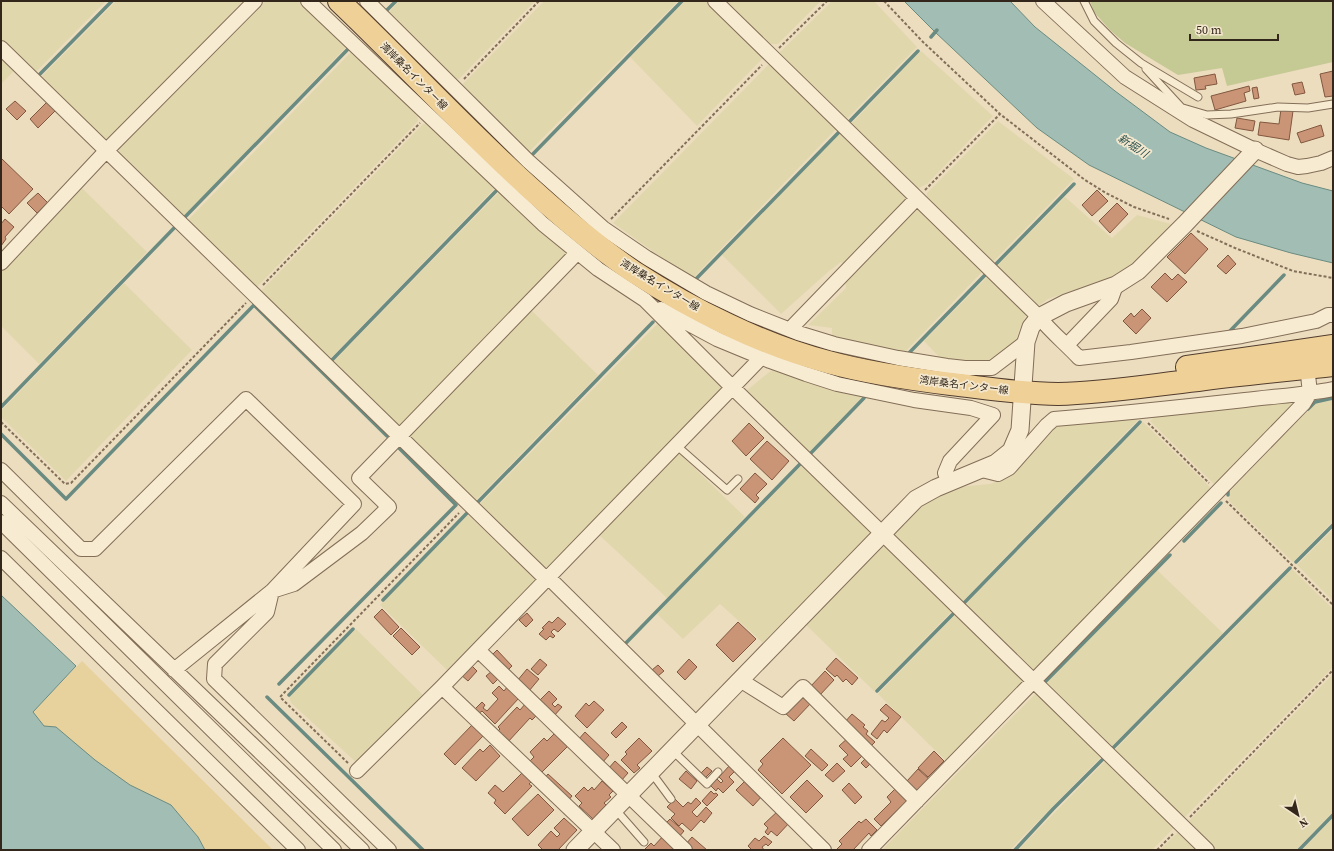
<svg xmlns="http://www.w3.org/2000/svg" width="1334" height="851" font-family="'Source Serif 4','Noto Sans JP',serif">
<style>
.farmland{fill:#e1d7ad}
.green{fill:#c5c994}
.sand{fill:#e7d19c}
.water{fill:#a2beb4;stroke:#6a8b81}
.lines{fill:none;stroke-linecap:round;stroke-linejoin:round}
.stream{stroke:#6a8b81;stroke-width:3.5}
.building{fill:#c99576;stroke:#82573f}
.service-casing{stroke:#836e58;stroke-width:9}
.minor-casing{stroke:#836e58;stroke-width:16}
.tertiary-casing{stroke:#836e58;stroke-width:19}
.primary-casing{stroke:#513c2d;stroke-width:24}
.path{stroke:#836e58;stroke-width:2;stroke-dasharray:3 2;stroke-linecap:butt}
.service{stroke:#f7ebd2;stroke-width:7}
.minor{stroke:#f7ebd2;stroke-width:14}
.tertiary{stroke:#f7ebd2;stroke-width:17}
.primary{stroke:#efd097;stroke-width:22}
.labels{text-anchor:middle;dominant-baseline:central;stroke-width:3.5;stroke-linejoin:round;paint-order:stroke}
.street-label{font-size:10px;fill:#33271c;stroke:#f3e7ce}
.water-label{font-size:11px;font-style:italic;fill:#2c534f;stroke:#f3e7ce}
</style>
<rect width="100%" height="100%" fill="#ecddbf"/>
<!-- farmland -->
<path class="farmland" d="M1 1H106L35 73 1 40Z
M116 1H243L110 141 103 140 40 78Z
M265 1H302L348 45 183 218 119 155V149L241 23 249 17Z
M399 1H535L459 79H451L388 13Z
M544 1H678L527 154 462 90V85Z
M685 1H707L762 55V59L697 126 630 57Z
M724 1H821L778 44H768Z
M832 1H874L917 47 846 120 781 57 780 52Z
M353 50 417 112 418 121 256 288 186 222Z
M921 51 993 116 927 184 917 189 851 124Z
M1 53 16 69 1 84Z
M768 65H773L837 128 692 279 613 223Z
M998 121 1074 179 992 263 927 199V193Z
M429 123 497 186 329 360 260 292 423 124Z
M841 132 908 198 846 266 841 262 828 272 781 314 722 255Z
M81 187 147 252 39 364 1 326V271Z
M501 190 568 251V257L400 430 332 363Z
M1065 197 1112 238 1137 215 1171 224 1136 261 1110 278 1048 299 1040 305 1033 304 995 268Z
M914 207 919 208 983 271 903 354 832 338V328L808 325 846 288 845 278Z
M988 276 1026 312V315L1018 333 1016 342 993 360 954 362 942 360 924 341Z
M124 283 192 350 66 481 1 417V411Z
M529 308 598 375 474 502 406 435Z
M659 322 722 385 721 390 550 566 543 568 479 505Z
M773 369 834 391 863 396 808 453 746 391Z
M1302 398 1215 485 1150 421 1158 414Z
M1333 400V521L1293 562 1229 501 1230 491 1315 403Z
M1134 417 1138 420 961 603 894 539 895 530 923 505 939 494 958 487 990 484 1001 480 1053 423Z
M1143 422 1210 487 1209 493 1039 668 1029 670 964 606Z
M678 452 745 517 667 598 598 534Z
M804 463 870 527 868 536 763 643 720 604 683 639 657 614Z
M468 515 537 579 447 670 380 605Z
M1333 529V601L1297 565Z
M879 545H888L954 609 874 691 804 623Z
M1292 569 1333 609V667L1183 819 1113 752Z
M1157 570 1223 633 1110 748 1045 685Z
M958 612 1024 677 1023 682 947 762 878 694Z
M356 629 423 695 357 763 291 703 289 696Z
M1333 674V812L1296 850H1214L1187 823Z
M1037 692 1103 755 1010 850H882Z
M1107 759 1176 826 1152 850H1018Z
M1333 818V850H1302Z
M1181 829 1202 850H1160Z"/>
<!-- green -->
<path class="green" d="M1090 1H1333V62L1227 86 1222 68 1178 75 1125 43 1110 30 1094 12Z"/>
<!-- sand -->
<path class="sand" d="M82 661 273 850H205L198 837 185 820 150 795 130 785 44 726 33 712Z"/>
<!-- water -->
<path class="water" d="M904 1H1010L1035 27 1115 91 1170 132 1206 148 1302 183 1333 191V263L1291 253 1236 237 1089 165 1037 128 935 32Z
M1 595 76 666 33 712 44 726 56 727 95 760 130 785 171 805 198 837 205 850H1Z"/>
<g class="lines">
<!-- stream -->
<path class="stream" d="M384 13 396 1
M931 37 937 30
M40 74 112 1
M849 122 918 51
M530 157 682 1
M185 217 350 47
M995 265 1074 184
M694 281 840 131
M1229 332 1284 275
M908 354 986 274
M332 360 498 189
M1 407 176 226
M1308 409 1315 402 1333 398
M1 434 66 499 254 305 387 436
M810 454 864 398
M1228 495V489L1230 487
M478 502 653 322
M1184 541 1221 503
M1296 562 1333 525
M383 600 468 512
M964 603 1140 422
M623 646 802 462
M1044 683 1170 555
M279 684 456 505 399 448
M877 691 955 612
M289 695 353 629
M267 697 423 850
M1112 749 1290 568
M1015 850 1053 809 1105 757
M1299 850 1333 815"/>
</g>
<!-- building -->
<path class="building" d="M1333 71V96L1325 97 1320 74Z
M1215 74 1217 84 1205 86 1206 89 1196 90 1194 78Z
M1302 82 1305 93 1295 95 1292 84Z
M1249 86 1250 91 1244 93 1246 101 1215 110 1211 96Z
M1257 87 1259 98 1254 99 1252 88Z
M15 101 26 111 17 120 6 109Z
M47 102 56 110 38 128 30 119Z
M1281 109 1293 111 1289 140 1258 135 1260 122 1279 124Z
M1237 118 1255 121 1253 131 1235 128Z
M1321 125 1324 136 1301 143 1297 133Z
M1 158 33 189 9 214 1 206Z
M1097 190 1108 201 1092 216 1082 205Z
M38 193 48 203 37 213 27 203Z
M1117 203 1128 214 1110 233 1099 221Z
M5 219 14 227 5 237 6 239 1 246V224Z
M1191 233 1208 249 1185 274 1167 257Z
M1228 255 1236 264 1226 274 1217 266Z
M1165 273 1172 280 1178 274 1187 282 1167 302 1151 287Z
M1142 309 1151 318 1136 334 1123 321 1131 313 1134 317Z
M749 423 764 438 746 456 732 441Z
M767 441 789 461 772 480 750 459Z
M755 473 767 484 756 495 759 498 755 503 740 489Z
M382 609 399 627 391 635 374 617Z
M527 613 533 620 526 627 519 620Z
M558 617 566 624 558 632 554 629 551 632 555 636 553 638 550 636 546 640 539 634 544 629 542 628 549 621 552 623Z
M738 622 756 639 733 662 716 645Z
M401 628 420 647 412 655 393 636Z
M497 650 512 666 505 673 490 657Z
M836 658 858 678 852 685 846 679 843 682 837 675 835 677 826 669Z
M540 659 547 665 538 675 531 669Z
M689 659 697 667 685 680 677 672Z
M470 664 477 671 468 681 460 674Z
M658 665 664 671 658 676 652 670Z
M527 669 539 679 529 691 517 681Z
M492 671 499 678 493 684 486 676Z
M825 671 834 680 819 696 810 687Z
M499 686 504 691 508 686 519 698 495 724 482 711 477 715 473 711 482 702 485 705 483 708 487 711 498 699 492 693Z
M549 691 557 699 552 704 555 707 558 704 562 707 553 717 538 702Z
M804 694 812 702 794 721 785 713Z
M594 701 604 710 587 728 575 716 586 703 589 706Z
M526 703 538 714 532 720 530 718 507 743 496 733 500 729 498 727 517 707 520 710Z
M886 704 901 717 887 733 884 730 877 739 871 734 882 720 885 722 889 718 880 710Z
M852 714 865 725 863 727 868 731 866 734 875 742 871 746 844 723Z
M622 722 627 727 616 738 611 733Z
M473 724 484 735 455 765 444 754Z
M585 732 609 755 602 763 578 740Z
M555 733 568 746 542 772 530 761 534 757 530 752 544 738 547 741Z
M849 737 865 753 851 767 843 759 848 755 839 746Z
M639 738 652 751 637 765 640 768 634 773 621 760 627 754 625 752Z
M783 738 811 765 782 794 758 770 763 764 760 761Z
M490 745 500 756 476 781 462 768 480 749 483 752Z
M811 749 828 765 822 771 805 756Z
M934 751 944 761 928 777 918 768Z
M868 756 873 761 866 768 861 763Z
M615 761 628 773 621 781 608 769Z
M837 763 845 771 833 782 825 775Z
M730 765 736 770 729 777 734 782 723 793 718 788 716 791 710 785 717 779 721 783 723 781 719 777Z
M707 767 712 771 705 778 700 774Z
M918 769 930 780 918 792 907 781Z
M686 771 697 781 691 789 679 779Z
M523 772 532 781 529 784 532 786 505 814 494 803 496 800 488 793 495 785 503 792Z
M548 774 572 796 567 802 543 780Z
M746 780 763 795 753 806 736 790Z
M807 780 823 796 806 813 790 797Z
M602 781 613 791 609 795 611 797 604 803 606 805 593 819 579 806 582 803 575 796 584 787 588 791 592 787 594 790Z
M849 783 862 797 855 804 842 790Z
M897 787 909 799 881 826 874 819 891 802 887 797Z
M711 791 714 794 716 793 718 795 707 806 702 801Z
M538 794 554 810 528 836 512 819Z
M696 798 701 803 692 812 697 817 706 807 712 813 704 823 701 820 691 831 682 823 679 826 671 818 675 814 667 807 675 799 683 807 688 802 691 804Z
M779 810 791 821 777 836 771 831 768 835 765 832 768 828 764 824Z
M564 818 577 830 558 850H543L538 845 551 831 557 837 560 834 554 828Z
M670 819 684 831 678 838 664 825Z
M866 819 877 830 871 836 869 833 853 850H838L837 849 842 844 839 841 859 821 861 823Z
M664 835 675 850H644L651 843 654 846Z
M764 836 772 842 768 846 766 844 762 847 764 850H752L748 846 755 838 759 841Z
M692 837 707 850H691L685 845Z"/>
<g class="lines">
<!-- service casing -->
<g class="service-casing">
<path id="service" d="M1084 1 1094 21 1116 43 1141 63 1198 97
M1146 69 1181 107
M1183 108 1207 115 1231 114 1278 107 1308 108 1333 104
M676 445 727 490 738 479
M672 750 707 784 718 772
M651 772 671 799
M615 809 644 842"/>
</g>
<!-- minor casing -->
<g class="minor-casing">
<path id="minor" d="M308 1 543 224 598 269 645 300 732 387 1207 850
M367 1 528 161 603 228 647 258 706 293 750 314 798 333 834 344 898 358 947 366 965 368H992L1026 342
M715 1 1039 317C1051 332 1066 344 1079 358L1131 352 1242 336 1316 321 1328 315H1333
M1043 1 1125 77 1193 120 1255 150 1287 164 1298 167 1307 166 1321 163 1333 158
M1 48 546 579
M1 263 106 151 255 1
M661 309 717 339 770 361 806 374 837 384 914 400 971 408 993 415 950 461 945 473 949 483
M794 325 917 198
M1067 345 1111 299 1116 285
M1 470 81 549H95L246 399 354 504 272 591 174 670
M982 470 998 474 1009 468 1047 425 1054 419C1118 414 1182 407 1245 400 1275 396 1304 395 1333 389
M1 503 362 850
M1 522 334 850
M1 558 298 850
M548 577 824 850
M478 650 685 850
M740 680 783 707 803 687 917 801
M442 687 613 850
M357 771 442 687 758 361
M389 850 214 679 215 664 267 612 272 591 294 584 362 533 389 507 359 478 577 253
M869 850 1304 403 1310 393 1308 375"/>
</g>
<!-- tertiary casing -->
<g class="tertiary-casing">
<path id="tertiary" d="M575 850 916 499 936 488 996 463 1011 451 1020 430 1026 342 1031 327 1039 317 1066 303 1116 285 1138 271 1185 224 1255 150"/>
</g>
<!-- primary casing -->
<g class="primary-casing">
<path id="primary" d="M339 1C403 62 463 127 529 187 562 217 597 247 634 272 691 309 762 345 828 362 868 373 910 379 951 384 986 388 1022 394 1058 394 1105 393 1152 385 1198 380 1243 374 1288 370 1333 365
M1187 367 1333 346"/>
</g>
<!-- path -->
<path class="path" d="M884 1 923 42 1000 114 1085 180 1106 193 1134 207 1169 219
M779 48 827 1
M464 79 539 1
M925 190 1000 114
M611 219 762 65
M1197 231 1235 248 1293 271 1333 278
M263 285 420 123
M1 422 65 484 71 483 246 303
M1148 423 1209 483
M1226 501 1333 605
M348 763 280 697 459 513
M1190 817 1333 670
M1157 850 1173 834"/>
<!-- service -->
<use href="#service" class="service"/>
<!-- minor -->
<use href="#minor" class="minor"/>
<!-- tertiary -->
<use href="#tertiary" class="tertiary"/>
<!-- primary -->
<use href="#primary" class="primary"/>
</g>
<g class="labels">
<!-- street labels -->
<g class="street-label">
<text transform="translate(414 76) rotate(45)">湾岸桑名インター線</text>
<text transform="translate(660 285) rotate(31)">湾岸桑名インター線</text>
<text transform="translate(964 385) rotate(7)">湾岸桑名インター線</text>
</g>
<!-- water labels -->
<g class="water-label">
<text transform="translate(1133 146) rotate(33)">新堀川</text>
</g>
</g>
<!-- border -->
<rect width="1334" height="851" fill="none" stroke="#33271c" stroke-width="4"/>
<!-- north arrow -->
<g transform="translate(1298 815) rotate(145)" stroke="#f3e7ce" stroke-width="3" paint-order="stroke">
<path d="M0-3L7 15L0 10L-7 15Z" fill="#33271c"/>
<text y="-6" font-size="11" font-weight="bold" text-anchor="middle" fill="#33271c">N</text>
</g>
<!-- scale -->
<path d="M1190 34v6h88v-6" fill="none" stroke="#33271c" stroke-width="2"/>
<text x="1196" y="34" font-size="12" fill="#33271c" stroke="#f3e7ce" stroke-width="3" paint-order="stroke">50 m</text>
</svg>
